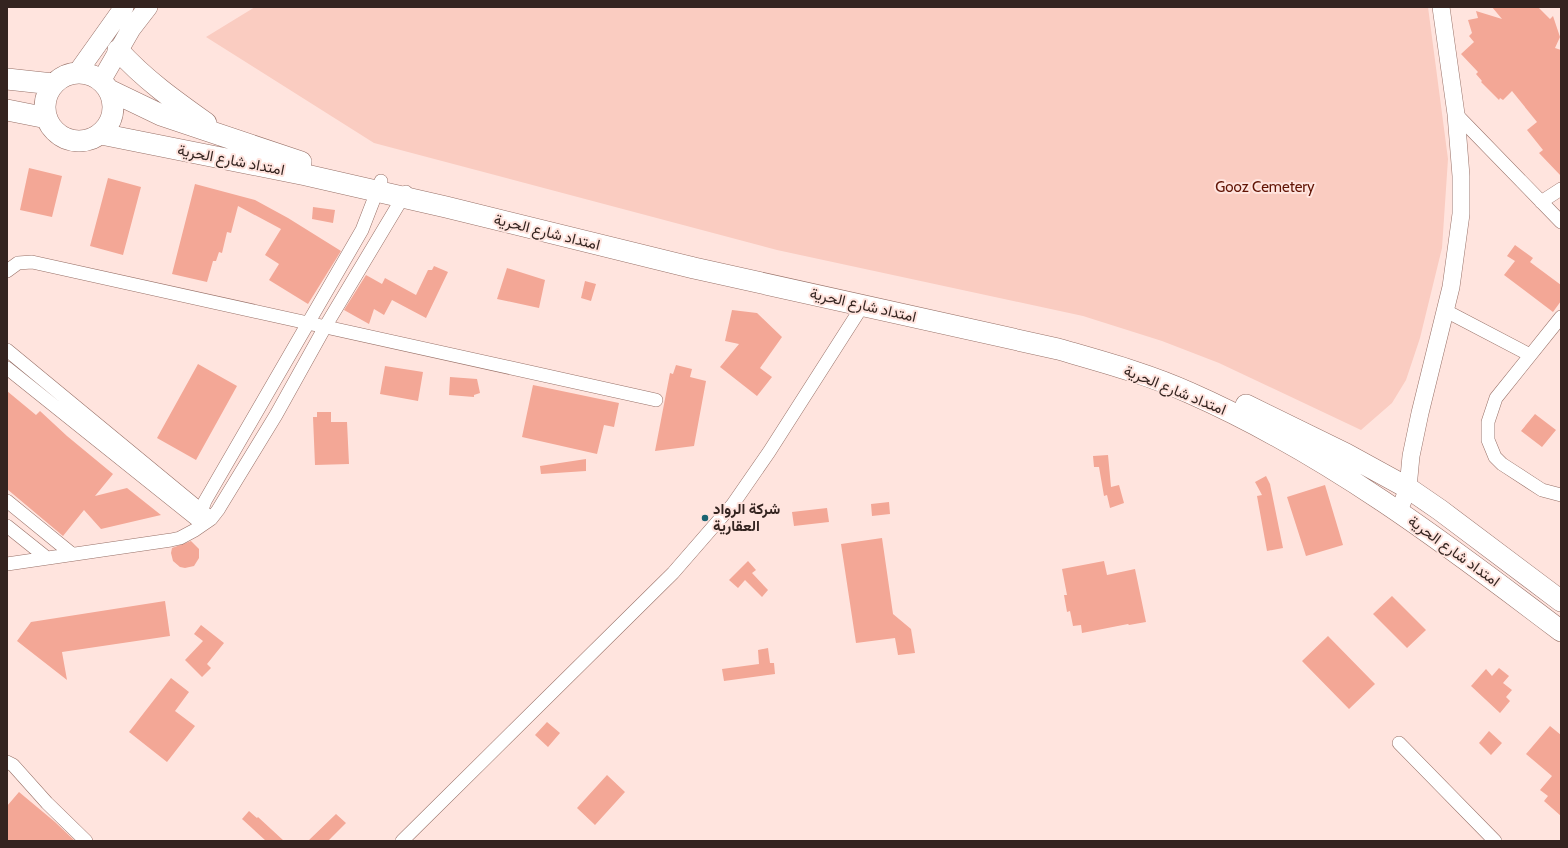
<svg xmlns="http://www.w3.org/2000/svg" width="1568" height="848" font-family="Cabin,Vazirmatn,sans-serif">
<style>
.green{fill:#faccc1}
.building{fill:#f3a796}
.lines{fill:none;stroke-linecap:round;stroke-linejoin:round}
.minor-casing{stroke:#987168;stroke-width:14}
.tertiary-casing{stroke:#987168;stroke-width:18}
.secondary-casing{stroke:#987168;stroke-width:20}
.primary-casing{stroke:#987168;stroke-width:22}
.minor{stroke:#fff;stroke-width:13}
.tertiary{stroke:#fff;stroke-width:17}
.secondary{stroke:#fff;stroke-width:19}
.primary{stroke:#fff;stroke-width:21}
.poi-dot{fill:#1a6371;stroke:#ffe4de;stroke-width:1.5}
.labels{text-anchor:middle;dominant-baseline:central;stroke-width:4;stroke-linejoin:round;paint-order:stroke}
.street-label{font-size:15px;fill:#342420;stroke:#ffe4de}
.park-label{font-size:15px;fill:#611405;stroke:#ffe4de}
.poi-label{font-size:15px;font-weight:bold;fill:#342420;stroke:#ffe4de;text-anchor:start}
</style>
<rect width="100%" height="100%" fill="#ffe4de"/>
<!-- green -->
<path class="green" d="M255 7H1428L1448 159 1442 248 1420 338 1406 380 1392 403 1361 430 1219 363 1162 341 1083 316 777 250 374 143 206 37Z"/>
<!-- building -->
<path class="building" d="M1492 7H1538L1550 19 1553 16 1560 37 1555 48 1561 50V176L1539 153 1543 150 1527 130 1537 122 1512 91 1503 100 1500 98 1499 100 1481 82 1482 81 1476 74 1478 72 1461 54 1474 42 1469 36 1472 33 1468 20 1478 18 1476 11 1502 19Z
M29 168 62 176 52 217 20 210Z
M108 178 141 187 123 255 90 246Z
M195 184 255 200 288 218 341 251 308 304 269 280 279 264 265 255 281 229 238 206 231 233 227 232 222 253 219 252 216 261H213L207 282 172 274Z
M313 207 335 210 333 223 312 219Z
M1515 245 1533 258 1530 262 1561 285V301L1553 312 1504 275 1515 261 1507 256Z
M434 266 448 272 426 318 392 300 384 315 374 309 369 324 344 310 366 275 382 284 385 278 416 295 428 270H432Z
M507 268 545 280 539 308 497 299Z
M585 281 596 284 591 301 581 298Z
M732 310 757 313 782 337 760 368 772 377 757 396 720 367 739 344 725 341Z
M198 364 237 386 196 460 157 438Z
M676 365 692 369 690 377 706 381 694 446 655 451 670 373 673 374Z
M385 366 423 372 418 401 380 394Z
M450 377 477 379 480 393 474 395V397L449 395Z
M533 385 619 403 614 427 604 425 597 454 522 437Z
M7 391 36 415 40 411 67 436 113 474 95 496 127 488 161 515 101 529 84 510 63 536 7 489Z
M317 412H331V422H347L349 464 315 465 313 417H317Z
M1535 414 1556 430 1542 447 1521 431Z
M1108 455 1111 487 1119 485 1124 503 1110 508 1107 495 1104 496 1099 467H1094L1093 456Z
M586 459V471L541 474 540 466Z
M1266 476 1270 484 1283 548 1267 551 1257 496 1262 495 1255 482Z
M1325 485 1343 545 1306 556 1287 497Z
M889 502 890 514 872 516 871 504Z
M827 508 829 522 794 526 792 512Z
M882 538 893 614 911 629 915 653 898 655 895 638 856 643 841 544Z
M191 541 199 549V558L194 566 185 568 180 567 173 561 171 553 172 548Z
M748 561 756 570 752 573 768 590 762 597 745 580 738 588 729 580Z
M1104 561 1107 575 1135 569 1146 622 1129 625 1128 624 1082 633 1081 625 1073 626 1070 611 1067 612 1064 595H1067L1062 569Z
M1392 596 1426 630 1407 648 1373 614Z
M165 601 170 636 62 652 67 680 17 641 31 622Z
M201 625 224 643 207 664 211 668 202 677 185 660 203 641 194 634Z
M1328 636 1375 684 1349 709 1302 661Z
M768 648 770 663H774L775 674 724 681 722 669 759 664 758 650Z
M1499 668 1509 676 1503 683 1512 690 1506 697 1510 701 1500 713 1471 686 1486 669 1492 676Z
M171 678 189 692 175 711 195 726 167 762 129 732Z
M547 722 560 733 548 747 535 735Z
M1550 726 1561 735V816L1544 801 1548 796 1540 790 1552 776 1526 754Z
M1489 731 1502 743 1491 755 1479 743Z
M607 775 625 792 595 825 577 808Z
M19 792 55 822 75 841H7V806Z
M249 811 257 818 258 817 284 841H266L242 819Z
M336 814 346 823 328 841H308Z"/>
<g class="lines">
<!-- minor casing -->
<g class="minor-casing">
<path id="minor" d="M1456 114 1561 222
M1541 202 1561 189
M7 271 18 263 32 262 656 400
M1446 311 1530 355
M1561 317 1496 398 1488 422V440L1495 457 1502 464 1542 490 1561 495
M7 350 207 515
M7 368 202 524
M7 501 72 554
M202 524 200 515 205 501 362 230 381 181
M7 526 47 558
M7 564 171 540 180 538 195 530 211 519 218 510 276 415 325 327 406 192
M1399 743 1495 841
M7 762 13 765 47 803 86 841
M402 841 673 573 733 504 769 452 863 305"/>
</g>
<!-- tertiary casing -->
<g class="tertiary-casing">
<path id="tertiary" d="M1399 511 1408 488 1411 456 1420 413 1451 287 1461 214V176L1456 114 1441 7"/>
</g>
<!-- secondary casing -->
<g class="secondary-casing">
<path id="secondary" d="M77 73 124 7
M101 81 131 29 148 7"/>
</g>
<!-- primary casing -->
<g class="primary-casing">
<path id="primary" d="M118 50C144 79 175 101 206 123
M45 107a34 34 0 1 1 68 0a34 34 0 1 1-68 0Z
M7 79 53 84
M109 90 161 115 301 162
M7 110 47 118
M101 134 306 175 446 207 694 268 1058 349C1103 362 1148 374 1190 393 1326 453 1444 542 1561 631
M1246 405 1346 454 1408 488 1440 510 1561 601"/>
</g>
<!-- minor -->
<use href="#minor" class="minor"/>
<!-- tertiary -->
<use href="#tertiary" class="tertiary"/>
<!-- secondary -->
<use href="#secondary" class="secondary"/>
<!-- primary -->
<use href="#primary" class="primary"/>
</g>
<!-- markers -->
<circle class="poi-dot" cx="705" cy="518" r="4"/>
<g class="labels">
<!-- street labels -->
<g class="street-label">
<text transform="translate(231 160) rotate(11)">امتداد شارع الحرية</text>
<text transform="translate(547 232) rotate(14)">امتداد شارع الحرية</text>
<text transform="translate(863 305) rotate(13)">امتداد شارع الحرية</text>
<text transform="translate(1175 390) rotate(22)">امتداد شارع الحرية</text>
<text transform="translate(1454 551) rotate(36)">امتداد شارع الحرية</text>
</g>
<!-- park labels -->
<g class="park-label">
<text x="1265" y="187">Gooz Cemetery</text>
</g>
<!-- poi labels -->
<g class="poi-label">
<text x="713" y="509">شركة الرواد<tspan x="713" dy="17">العقارية</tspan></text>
</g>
</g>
<!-- border -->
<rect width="1568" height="848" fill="none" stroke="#342420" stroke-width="16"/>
</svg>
